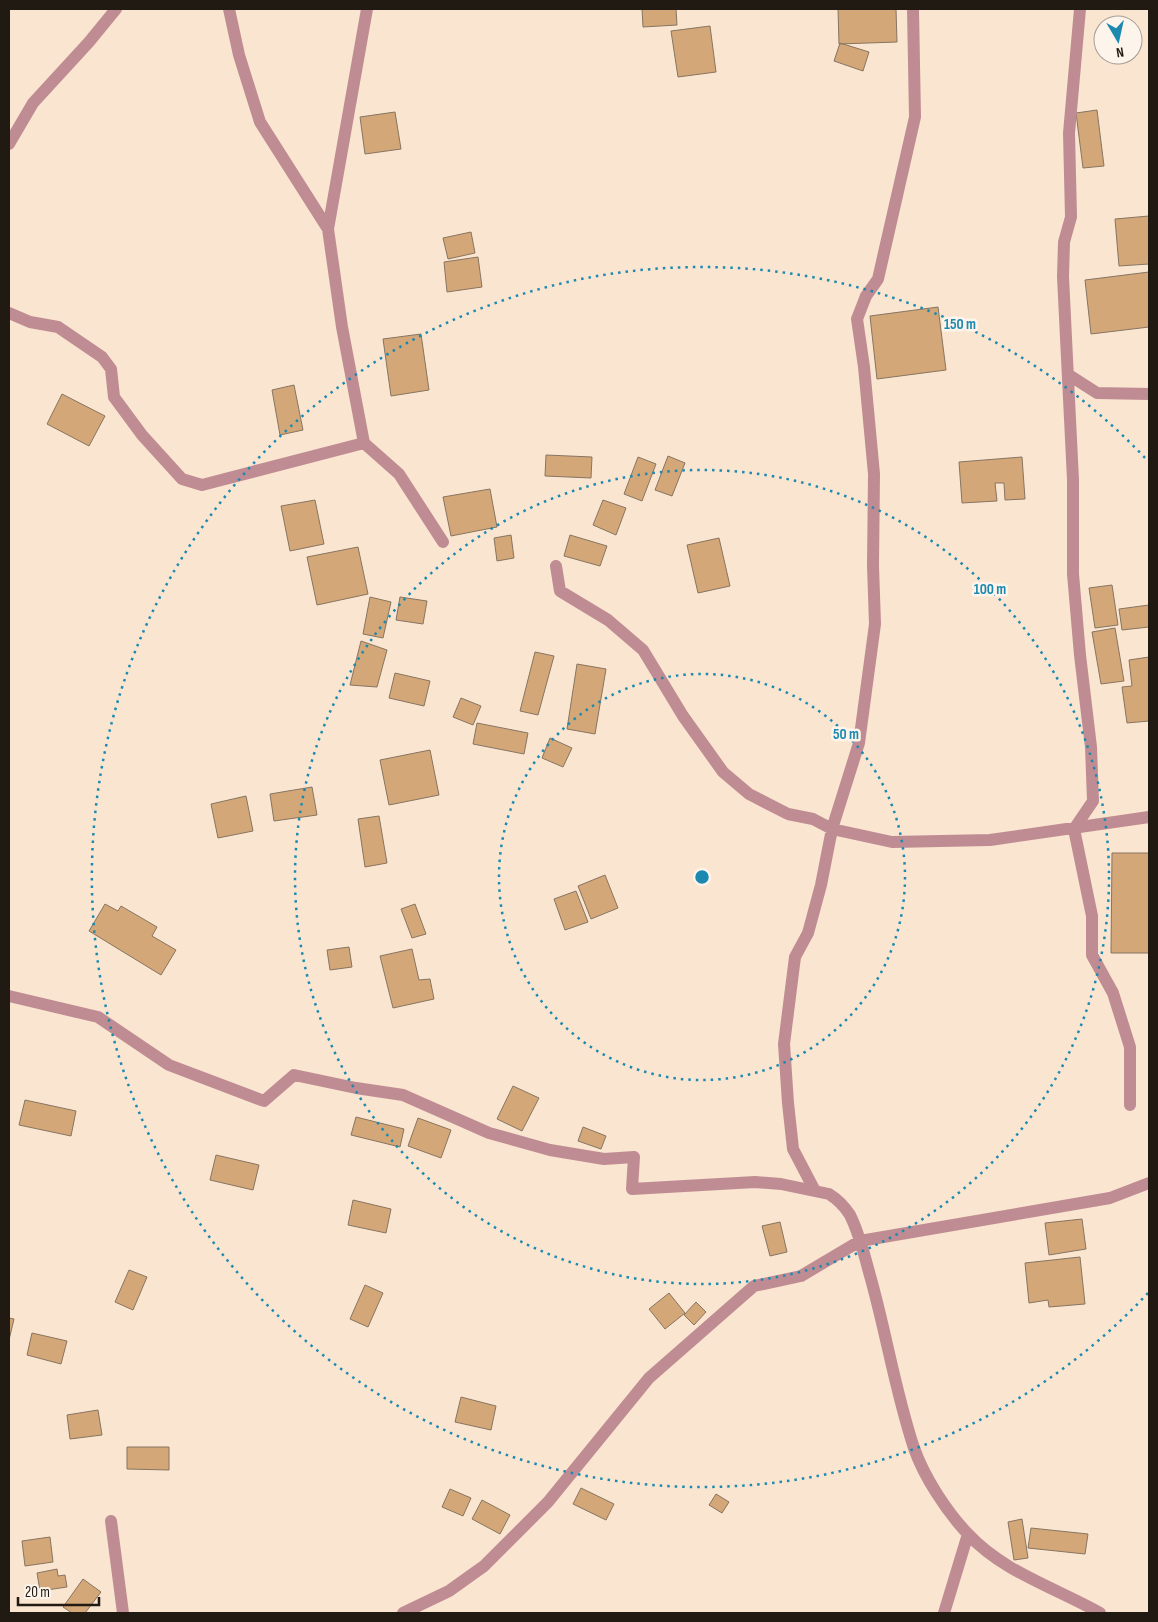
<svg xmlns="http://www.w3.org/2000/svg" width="1158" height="1622" font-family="'Sofia Sans Condensed',sans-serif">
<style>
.building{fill:#d3a777;stroke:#877562}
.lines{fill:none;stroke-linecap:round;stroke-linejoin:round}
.minor{stroke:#c08c93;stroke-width:12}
.ring{fill:none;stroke:#1c8ab0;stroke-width:2.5;stroke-dasharray:2.5 5}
.centre{fill:#1c8ab0;stroke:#fdf5ec;stroke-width:2.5}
.ring-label{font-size:15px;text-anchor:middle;font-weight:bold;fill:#1c8ab0;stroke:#fdf5ec;stroke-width:5;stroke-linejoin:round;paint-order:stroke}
</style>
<rect width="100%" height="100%" fill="#fae5d0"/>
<!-- building -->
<path class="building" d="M642 9H676L677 25 643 27Z
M838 9H896L897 42 839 44Z
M710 26 716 72 678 77 671 31Z
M840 43 869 52 863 71 834 61Z
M1097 110 1104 166 1083 168 1076 113Z
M395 112 401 149 365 154 360 117Z
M1149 216V264L1119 266 1115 219Z
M471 232 475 253 448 259 443 238Z
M478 257 482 287 447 292 444 262Z
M1149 272V327L1091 334 1085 280Z
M938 307 946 370 877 379 870 316Z
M421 334 429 390 391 396 383 339Z
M294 385 303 430 280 435 272 390Z
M62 394 105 416 89 446 47 424Z
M546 455 592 457 591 478 545 476Z
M668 456 685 463 672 496 655 490Z
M638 457 656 464 642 501 624 494Z
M1022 457 1025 499 1005 500 1004 483H995L997 501 962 503 959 462Z
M490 489 497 527 451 536 443 497Z
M315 500 324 544 290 551 281 506Z
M603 500 626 508 616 535 593 525Z
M511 535 514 558 497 561 494 538Z
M570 535 607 546 600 566 564 556Z
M719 538 730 586 698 593 687 545Z
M358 547 368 594 317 605 307 557Z
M1112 585 1118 625 1095 628 1089 588Z
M370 597 391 602 383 638 363 634Z
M400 597 427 601 423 624 396 620Z
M1149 605V627L1122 630 1119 609Z
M1115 628 1124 681 1101 684 1092 632Z
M361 641 387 650 377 687 350 685Z
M535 652 554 656 538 715 520 711Z
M1149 657V721L1127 723 1122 687 1132 686 1129 660Z
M577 664 606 669 595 734 567 729Z
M395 673 430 681 424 706 389 698Z
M461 698 481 706 473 725 453 717Z
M477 723 528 733 524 754 473 744Z
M550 738 572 748 563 767 542 758Z
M430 750 439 795 389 805 380 760Z
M312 787 317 815 274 821 270 794Z
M246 796 253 831 218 838 211 804Z
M379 816 387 863 365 867 358 819Z
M1112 853H1149V953H1111Z
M605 875 618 908 591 919 578 886Z
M576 891 588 922 565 930 554 899Z
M105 904 118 911 121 906 157 927 152 936 176 950 161 975 89 931Z
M415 904 426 934 412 938 401 909Z
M349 947 352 967 330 970 327 950Z
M412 949 419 980 430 979 434 999 393 1008 380 956Z
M513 1086 539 1098 522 1131 497 1119Z
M25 1100 76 1111 71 1136 19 1125Z
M356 1117 404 1129 400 1147 351 1135Z
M418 1118 451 1130 441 1158 408 1146Z
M583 1127 606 1136 601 1149 578 1141Z
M216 1155 259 1165 253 1190 210 1180Z
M353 1200 391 1209 386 1233 348 1225Z
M1082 1219 1086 1249 1049 1255 1045 1223Z
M780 1222 787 1252 770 1256 762 1226Z
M1080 1257 1085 1304 1049 1307 1048 1300 1029 1303 1025 1263Z
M129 1270 147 1277 133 1310 115 1302Z
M365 1285 383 1293 368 1327 350 1319Z
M669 1293 685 1313 665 1329 649 1309Z
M696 1302 706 1312 694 1325 684 1315Z
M9 1318 14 1319 9 1340Z
M32 1333 67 1341 61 1364 27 1355Z
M461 1397 496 1406 491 1430 455 1422Z
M98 1410 102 1435 70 1439 67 1415Z
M127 1447H169V1470L127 1469Z
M581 1488 614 1504 606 1520 573 1504Z
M450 1489 471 1498 463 1516 442 1507Z
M716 1494 729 1502 722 1513 709 1505Z
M482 1500 510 1515 500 1534 472 1519Z
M1022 1519 1028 1558 1014 1560 1008 1522Z
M1031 1528 1088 1534 1085 1554 1028 1548Z
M50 1537 53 1562 25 1566 22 1541Z
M57 1569 58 1576 65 1575 67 1587 40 1591 37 1573Z
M83 1579 101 1592 85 1613H72L63 1607Z"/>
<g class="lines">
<!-- minor -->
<path class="minor" d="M229 9 239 55 260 122 328 229 342 327 364 443 399 474 443 542
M1080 9 1069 133 1071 217 1064 242 1063 277 1073 480V574L1080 655 1091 747 1093 801 1074 829 1092 916V955L1113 993 1130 1047V1105
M9 144 33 103 89 42 116 9
M328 229 367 9
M9 313 30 322 58 327 102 357 111 369 114 397 142 435 182 479 202 485 364 443
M1069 375 1097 393 1149 394
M556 566 560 591 608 620 643 650 683 716 723 772 749 794 788 814 813 819 832 829 892 842 990 840 1149 817
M9 996 98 1017 169 1065 264 1101 294 1075 356 1088 403 1095 489 1133 550 1150 604 1159 634 1157 632 1189 755 1182 781 1184 829 1194C837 1199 845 1207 850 1215 859 1233 864 1253 869 1272 886 1331 895 1391 914 1448 924 1477 947 1512 968 1534 1003 1572 1056 1588 1100 1613
M815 1191 793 1149 788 1103 784 1044 795 957 808 933 821 885 832 829 859 743 875 624 873 566 874 474 864 367 857 319 866 296 878 279 915 117 913 9
M111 1521 123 1613
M403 1613 449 1591 484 1566 548 1502 649 1378 754 1286 801 1276 860 1241 1110 1198 1149 1183
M944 1613 968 1534"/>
</g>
<!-- distance rings -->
<g class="ring">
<circle cx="702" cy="877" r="203"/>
<circle cx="702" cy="877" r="407"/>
<path d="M1148 1293A610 610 0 1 1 1148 461"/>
</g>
<circle cx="702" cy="877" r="8" class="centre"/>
<g class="ring-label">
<text x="960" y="329">150 m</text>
<text x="990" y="594">100 m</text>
<text x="846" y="739">50 m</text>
</g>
<!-- border -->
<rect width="1158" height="1622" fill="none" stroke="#211a12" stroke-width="20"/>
<!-- north arrow -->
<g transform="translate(1118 40) rotate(171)"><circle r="24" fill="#fdf5ec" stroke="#a59d95"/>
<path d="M0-4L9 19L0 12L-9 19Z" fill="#1c8ab0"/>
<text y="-8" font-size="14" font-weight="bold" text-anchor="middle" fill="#211a12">N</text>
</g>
<!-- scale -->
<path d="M18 1597v8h81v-8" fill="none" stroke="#211a12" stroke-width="2.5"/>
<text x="25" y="1597" font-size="15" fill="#211a12" stroke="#fdf5ec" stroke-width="4" paint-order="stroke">20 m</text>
</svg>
